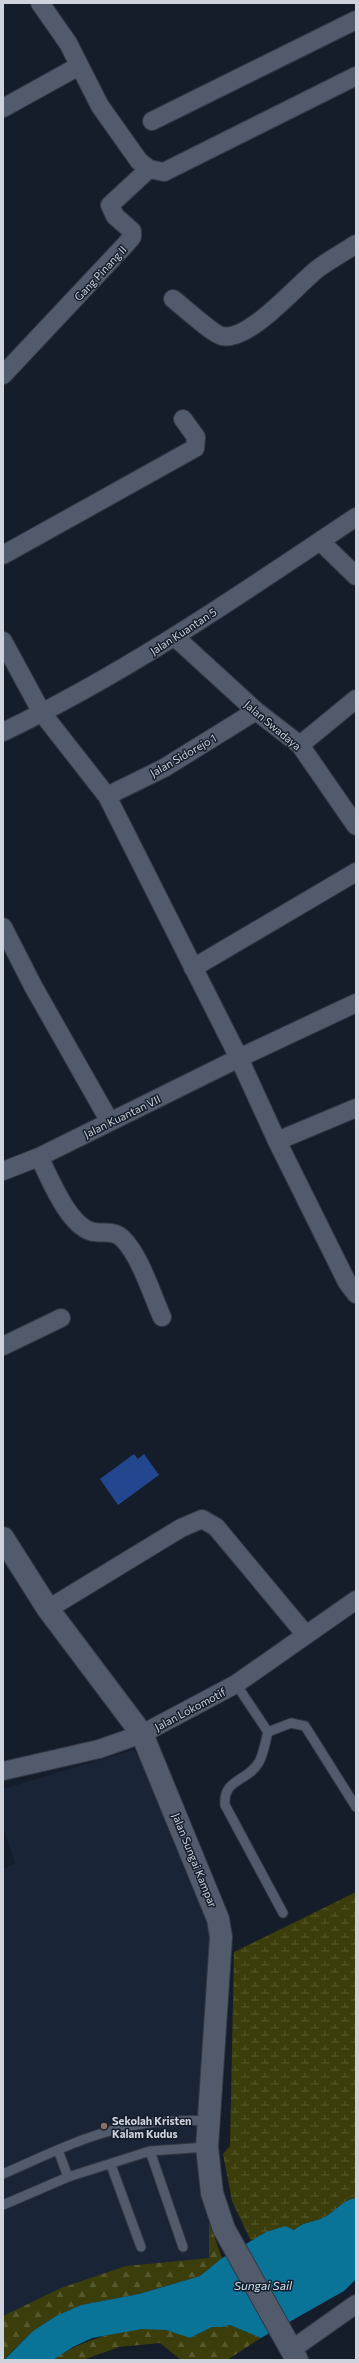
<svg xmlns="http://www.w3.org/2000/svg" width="359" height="2363" font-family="Commissioner,sans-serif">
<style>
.built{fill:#192437}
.forest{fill:url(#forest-firs)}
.wetland{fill:url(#wetland-marsh)}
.water{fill:#097398}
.building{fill:#23478f}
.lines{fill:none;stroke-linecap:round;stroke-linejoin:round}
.lane-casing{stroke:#343843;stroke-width:11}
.street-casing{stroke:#343843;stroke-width:20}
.secondary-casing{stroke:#343843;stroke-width:24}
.lane{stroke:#525b6c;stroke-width:9}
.street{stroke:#525b6c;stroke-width:18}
.secondary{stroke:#525b6c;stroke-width:22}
.education-dot{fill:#8d6e63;stroke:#151c2a;stroke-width:1.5}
.labels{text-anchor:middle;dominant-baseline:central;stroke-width:3;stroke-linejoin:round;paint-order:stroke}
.street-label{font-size:11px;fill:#ced3dd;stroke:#151c2a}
.poi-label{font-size:11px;font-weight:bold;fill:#ced3dd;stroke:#151c2a;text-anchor:start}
.water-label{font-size:12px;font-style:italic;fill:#cbe4f0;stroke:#151c2a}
</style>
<defs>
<pattern id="forest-firs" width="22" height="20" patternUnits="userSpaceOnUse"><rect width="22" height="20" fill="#3b3e0a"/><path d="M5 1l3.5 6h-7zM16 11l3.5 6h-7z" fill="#56592d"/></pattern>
<pattern id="wetland-marsh" width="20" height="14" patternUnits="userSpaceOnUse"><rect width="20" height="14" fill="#3b3e0a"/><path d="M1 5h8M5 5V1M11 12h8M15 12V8" fill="none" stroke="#56592d"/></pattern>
</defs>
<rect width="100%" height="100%" fill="#151c2a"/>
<!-- built -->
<path class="built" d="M132 1750 148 1764 217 1935 203 2030 210 2258 126 2266 3 2316V1869L15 1863 3 1827V1789Z"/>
<!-- forest -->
<path class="forest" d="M209 2222 222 2258 200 2276 139 2294 81 2305 56 2316 33 2331 3 2360V2316L61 2288 126 2266 209 2258Z
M230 2325 261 2338 227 2360H181L160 2343 119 2347 83 2360H53C79 2340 134 2323 167 2330 175 2332 183 2335 190 2338L212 2327H222Z"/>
<!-- wetland -->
<path class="wetland" d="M356 1892V2198C341 2200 334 2214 320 2219 310 2223 303 2222 294 2230 278 2224 264 2233 251 2241L232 2201 223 2154 230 2146 234 1952Z"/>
<!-- water -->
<path class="water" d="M356 2198V2279L344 2291 261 2338 230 2325 222 2327H212L190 2338 166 2330 142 2329 92 2338 73 2347 53 2360H4L33 2331 56 2316 81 2305 139 2294 200 2276 222 2258 266 2232 285 2226 294 2230C303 2222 310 2223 320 2219 334 2214 341 2200 356 2198Z"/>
<!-- building -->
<path class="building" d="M134 1454 138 1459 144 1454 159 1475 118 1505 100 1479Z"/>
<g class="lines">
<!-- lane casing -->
<g class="lane-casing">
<path id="lane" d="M236 1684 268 1732 291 1723 305 1726 356 1807
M268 1732C265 1742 264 1753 259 1762 248 1782 223 1778 225 1805L283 1913
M58 2150 68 2177
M150 2151 183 2247
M111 2165 141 2247
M3 2174C47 2155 93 2131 142 2124 164 2120 187 2121 209 2120
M3 2205 68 2177 150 2151 207 2147"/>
</g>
<!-- street casing -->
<g class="street-casing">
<path id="street" d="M40 3 68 43 100 106 139 161 149 169 164 172 356 76
M3 108 79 66
M152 121 356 20
M173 299C182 306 214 335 222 336 250 342 298 283 320 267 331 259 344 252 356 244
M3 375 126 244 132 237V231L115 216 110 205 149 169
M320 541 356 576
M3 555 195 448 196 437 183 419
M175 637 256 711 300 745 356 826
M3 641 42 713 107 796 239 1058 277 1141 347 1282 356 1294
M3 732C128 672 241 594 356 517
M300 745 356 699
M107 796 164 768 256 711
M3 927 33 986 110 1122
M193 968 356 872
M277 1141 356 1108
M39 1157C50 1178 67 1223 90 1231 101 1235 112 1229 122 1238 140 1255 152 1295 162 1317
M3 1171 39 1157 239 1058 356 1003
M3 1346 61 1318
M48 1609 181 1528 202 1519 216 1527 306 1635
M3 1771 99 1749 142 1734 236 1684 356 1600
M291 2350 356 2304"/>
</g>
<!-- secondary casing -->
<g class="secondary-casing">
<path id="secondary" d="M3 1538 48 1609 142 1734 218 1919 221 1937 207 2147 212 2193 224 2229 297 2360"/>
</g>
<!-- lane -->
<use href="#lane" class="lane"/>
<!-- street -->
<use href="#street" class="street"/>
<!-- secondary -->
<use href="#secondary" class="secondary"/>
</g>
<!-- markers -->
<circle class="education-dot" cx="104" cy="2126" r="4"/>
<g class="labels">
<!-- street labels -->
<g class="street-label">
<text transform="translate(100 273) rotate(-47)">Gang Pinang II</text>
<text transform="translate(183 631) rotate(-33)">Jalan Kuantan 5</text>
<text transform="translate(273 725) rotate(40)">Jalan Swadaya</text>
<text transform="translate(183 755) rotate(-30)">Jalan Sidorejo 1</text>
<text transform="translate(122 1116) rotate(-26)">Jalan Kuantan VII</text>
<text transform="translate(190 1709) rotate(-28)">Jalan Lokomotif</text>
<text transform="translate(195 1860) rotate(68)">Jalan Sungai Kampar</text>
</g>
<!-- poi labels -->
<g class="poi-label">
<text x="112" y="2120">Sekolah Kristen<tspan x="112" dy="13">Kalam Kudus</tspan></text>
</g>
<!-- water labels -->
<g class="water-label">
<text x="263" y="2285">Sungai Sail</text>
</g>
</g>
<!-- border -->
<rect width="359" height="2363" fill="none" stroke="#ced3dd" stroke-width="8"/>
</svg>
